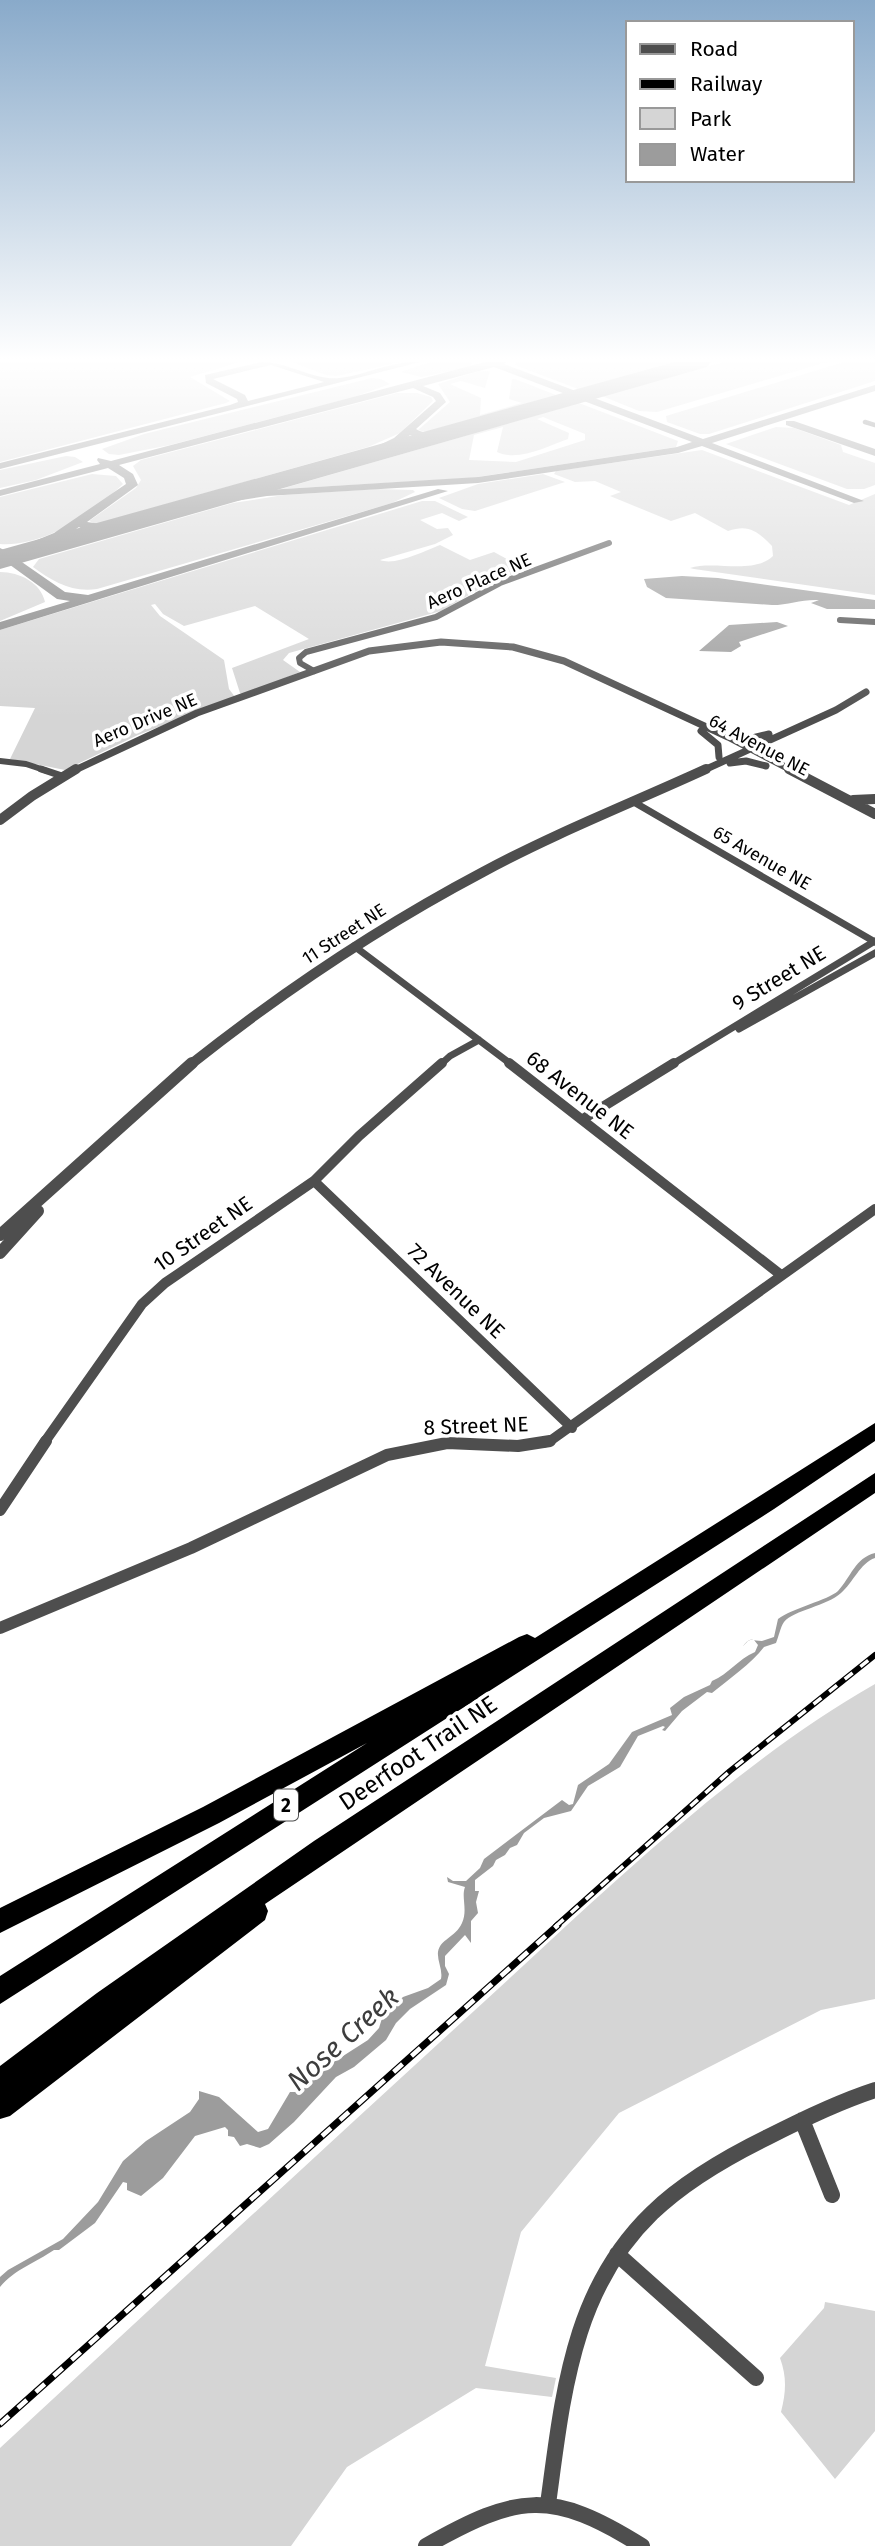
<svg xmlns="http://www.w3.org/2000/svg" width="875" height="2546" font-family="'Fira Sans',sans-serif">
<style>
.green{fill:#d5d5d5;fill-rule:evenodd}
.water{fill:#9c9c9c}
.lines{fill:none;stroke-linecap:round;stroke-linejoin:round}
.taxiway{fill:#808080;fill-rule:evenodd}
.runway{fill:#808080;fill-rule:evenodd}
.minor-far5{stroke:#4e4e4e;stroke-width:4.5}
.minor-far4{stroke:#4e4e4e;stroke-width:6}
.minor-far3{stroke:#4e4e4e;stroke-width:7}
.minor-far2{stroke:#4e4e4e;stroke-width:10}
.minor-far1{stroke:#4e4e4e;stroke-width:12}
.minor{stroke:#4e4e4e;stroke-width:16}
.tertiary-far2{stroke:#4e4e4e;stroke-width:7}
.tertiary-far1{stroke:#4e4e4e;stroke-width:10}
.tertiary{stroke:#4e4e4e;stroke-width:12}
.motorway{fill:#000;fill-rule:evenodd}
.rail-far1-casing{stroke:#000;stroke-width:6}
.rail-casing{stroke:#000;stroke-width:7}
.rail-far1{stroke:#fff;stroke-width:3.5;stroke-dasharray:10;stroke-linecap:butt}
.rail{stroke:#fff;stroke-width:4.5;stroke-dasharray:12;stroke-linecap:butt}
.labels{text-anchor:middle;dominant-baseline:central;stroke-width:7;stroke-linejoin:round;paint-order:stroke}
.far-street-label{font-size:18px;fill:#000;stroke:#fff}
.shield{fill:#fff;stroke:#4c4c4c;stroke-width:2}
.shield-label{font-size:19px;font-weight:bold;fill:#000}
.street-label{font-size:21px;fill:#000;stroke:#fff}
.near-street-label{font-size:24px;fill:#000;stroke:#fff}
.near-water-label{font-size:28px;font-style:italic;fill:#3d3d3d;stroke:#fff}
</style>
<rect width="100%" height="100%" fill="#fff"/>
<!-- green -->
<path class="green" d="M0 362H240L190 377 230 401 226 403 0 462Z
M292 362H401L336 376 326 375Z
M430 362H472L471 367 421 377 401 372Z
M516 362H674L578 389 515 365Z
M724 362H827L657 412 639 411 602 396Z
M844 362H875V381L709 434H700L667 422 666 416Z
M479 371H490L485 388 461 381 450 384 481 398 480 415 522 403 509 399 512 379H515L556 395 425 432 418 430 450 402 438 384Z
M372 378 381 379 390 384 354 397 170 445 119 455 109 454 102 449 144 434Z
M397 393H417L431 397 433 401 400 433 368 447 96 524 89 521 136 488 141 480 133 466 141 460Z
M579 403 678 441 676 447 471 478 281 489ZM543 417 585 434V440L516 462 469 460 474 435 503 427 497 452C518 462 548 446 568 439L569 433 537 419Z
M776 427 794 428 841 445 843 452 875 463V485L864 489H847L726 444Z
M702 450 849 505 875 494V595L694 569 690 568C714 560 753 575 773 556L772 546C757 531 749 524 728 531L695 513 671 521 610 496 621 492 595 481 575 482 554 474 556 471Z
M66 456 75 457 83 462 36 480 0 488V470Z
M92 474 116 476 123 484C92 514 44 547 0 544V497Z
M543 474 565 482 475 511 462 509 439 498 478 484Z
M376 489 413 490 415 492 392 503 97 589C72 593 52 581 33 567L39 559 233 503 284 495Z
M422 501H435L468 517 459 521 442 513 420 520 437 529 448 528 453 535 435 544 380 560C396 566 424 551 440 545L470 560 494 552 525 569 490 583 441 611 289 653 283 660 300 672 243 695 240 693 232 668 309 639 255 606 184 626 163 614 155 604 151 605 160 616 224 660 229 689 235 697 138 735 65 770 10 759 35 708 0 706V630Z
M0 572C20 572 41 583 45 602L0 621Z
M875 1684V1999L821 2010 619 2113 521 2232 485 2366 556 2378 552 2397 476 2388 347 2467 291 2546H0V2448C162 2298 323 2149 486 2000 607 1889 732 1766 875 1684Z
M825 2302 875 2311V2431L835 2479 781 2412C786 2392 787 2377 780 2358L824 2308Z"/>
<!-- water -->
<path class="water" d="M682 576 718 578 875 600V609H827L811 603 819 600C802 599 789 605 772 605L666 598 647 587 644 579Z
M777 622 788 626 739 642 741 646 731 652 699 651 729 625Z
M875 1553V1558C860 1563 853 1583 841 1593 827 1606 794 1610 784 1622 780 1628 779 1636 776 1643L764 1647C752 1663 729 1679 712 1693L707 1692 682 1711 665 1731 662 1730 665 1727 663 1726 638 1736 620 1767 588 1786 571 1811 544 1818 524 1833 517 1845 510 1848 505 1855 496 1860 493 1866 475 1880V1891H479L476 1902 478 1913 471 1921V1943L465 1935 445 1956V1966L449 1974 446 1985 410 2009 396 2023 386 2040 354 2067 336 2077 294 2122 269 2144 260 2148 247 2144 240 2146 234 2137 228 2136V2130L225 2127 195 2136 163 2178 141 2196 127 2190V2183L123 2182 95 2223 59 2250H54C35 2263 15 2269 0 2287V2277L8 2270 63 2239 98 2202 123 2161 146 2141 190 2112 199 2099V2091L219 2097 258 2132 268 2129 290 2092H300L329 2065 368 2040 379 2028 383 2015 403 1997 428 1988 441 1979C443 1970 437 1961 438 1952 440 1939 455 1938 462 1923 468 1910 461 1897 465 1887L448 1882 447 1877 453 1881H466L480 1868 484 1859 562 1800 569 1805 573 1804 578 1785 609 1764 632 1732 672 1715 670 1708 684 1697 710 1685 712 1681C729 1674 738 1659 755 1652L758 1645 754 1640H749L743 1646C751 1636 752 1641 762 1641L774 1637 778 1619C793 1608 828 1600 838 1591 851 1577 855 1558 875 1553Z"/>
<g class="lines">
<!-- taxiway -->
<path class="taxiway" d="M262 362C289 362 314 381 340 378 367 375 393 360 420 362L0 469V463L230 405 238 402 237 399 206 383 205 375ZM271 365 324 382 248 401 245 395 213 379Z
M485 362H506L504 364 703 439 875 385V391L712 443 864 501 854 503 702 446 678 453 478 483 267 496 198 507 192 504 198 501 267 490 478 477 677 447 692 442 494 367 423 386 440 393 446 402 416 429C428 437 438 429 450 431V435L427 439 410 435C400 444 361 466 351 459L394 438 436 401 433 397 413 388 119 465 133 474 138 485 87 522 116 526V530L87 532 79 527 62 539 16 558 65 592 88 595 438 489 448 491 0 630V622L70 601 57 599 6 562 0 564V548L8 552 54 533 126 484 124 478 108 468 0 496V490L100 464 97 460 98 458 111 461Z
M786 421H794L875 449V456L786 425Z"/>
<!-- runway -->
<path class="runway" d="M674 362H711L707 367 0 569V550Z"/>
<!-- minor-far5 -->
<path class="minor-far5" d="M865 422 875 425"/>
<!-- minor-far4 -->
<path class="minor-far4" d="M840 620 875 622
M314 671 300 663 299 658 306 652 436 617 500 583 609 543
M0 761 26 764 47 771"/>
<!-- minor-far3 -->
<path class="minor-far3" d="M41 769 62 776
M632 801 875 942
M354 946 512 1065
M739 1029 875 953
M440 1065 450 1056 479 1040
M671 1065 875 941"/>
<!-- minor-far2 -->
<path class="minor-far2" d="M509 1063 781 1275
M583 1119 674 1063
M314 1181 572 1428
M44 1443 142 1304 165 1283 314 1181 359 1136 442 1063
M543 1443 550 1441 875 1209"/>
<!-- minor-far1 -->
<path class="minor-far1" d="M0 1510 46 1441
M0 1628 191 1548 387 1455 447 1443 518 1446 550 1441"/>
<!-- minor -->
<path class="minor" d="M802 2120 832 2195
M617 2254 756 2378
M548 2504C556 2446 562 2388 580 2332 613 2230 676 2182 768 2137 803 2119 838 2102 875 2090
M426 2546C518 2494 551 2489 642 2546"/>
<!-- tertiary-far2 -->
<path class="tertiary-far2" d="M701 731 718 745 719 757
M732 738 748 739 769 734
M730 763 746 761 766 766
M73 771 197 713 369 651 441 642 513 647 564 661 728 737 793 771
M702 771 836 710 866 692"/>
<!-- tertiary-far1 -->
<path class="tertiary-far1" d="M789 769 875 814
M853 800 875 799
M0 820 32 796 76 769
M190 1065C282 992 379 927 483 872 555 833 632 803 706 769"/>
<!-- tertiary -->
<path class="tertiary" d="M0 1235 192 1063
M0 1253 38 1211"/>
<!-- motorway -->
<path class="motorway" d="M875 1423V1441L774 1509 0 2004V1976L367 1743 219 1823 0 1933V1908L203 1807 519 1637 527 1634 535 1638Z
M875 1473V1493L265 1904 268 1911 265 1920 10 2116 0 2119V2066L97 1993 314 1841Z"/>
<!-- rail-far1 casing -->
<g class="rail-far1-casing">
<path id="rail-far1" d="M556 1926 730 1771 875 1655"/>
</g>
<!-- rail casing -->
<g class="rail-casing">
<path id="rail" d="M0 2424 558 1925"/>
</g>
<!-- rail-far1 -->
<use href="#rail-far1" class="rail-far1"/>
<!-- rail -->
<use href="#rail" class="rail"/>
</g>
<!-- sky -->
<linearGradient id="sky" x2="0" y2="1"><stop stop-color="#89aaca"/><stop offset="0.5" stop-color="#fff"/><stop offset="1" stop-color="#fff" stop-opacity="0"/></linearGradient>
<rect width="875" height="718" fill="url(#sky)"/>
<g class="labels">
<!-- far-street labels -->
<g class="far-street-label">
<text transform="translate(479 581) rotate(-24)">Aero Place NE</text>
<text transform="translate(145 720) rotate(-23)">Aero Drive NE</text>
<text transform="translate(759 745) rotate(28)">64 Avenue NE</text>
<text transform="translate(762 858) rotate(30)">65 Avenue NE</text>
<text transform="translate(344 934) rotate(-33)">11 Street NE</text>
</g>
<!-- shield labels -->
<rect class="shield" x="274" y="1789.5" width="24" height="31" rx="5"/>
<g class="shield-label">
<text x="286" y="1805">2</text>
</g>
<!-- street labels -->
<g class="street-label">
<text transform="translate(779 978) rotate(-31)">9 Street NE</text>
<text transform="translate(580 1095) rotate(38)">68 Avenue NE</text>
<text transform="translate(203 1234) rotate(-35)">10 Street NE</text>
<text transform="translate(456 1291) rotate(44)">72 Avenue NE</text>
<text transform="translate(476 1426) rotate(-2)">8 Street NE</text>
</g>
<!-- near-street labels -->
<g class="near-street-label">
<text transform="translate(418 1753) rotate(-34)">Deerfoot Trail NE</text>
</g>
<!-- near-water labels -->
<g class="near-water-label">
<text transform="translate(343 2039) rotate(-42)">Nose Creek</text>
</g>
</g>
<!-- legend -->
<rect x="626" y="21" width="228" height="161" fill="#ffffff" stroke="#999999" stroke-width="2"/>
<rect x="640" y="44" width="35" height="10" fill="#4e4e4e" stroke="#999999" stroke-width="2"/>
<text x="690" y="56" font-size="21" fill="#000000">Road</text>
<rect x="640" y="79" width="35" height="10" fill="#000000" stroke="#999999" stroke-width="2"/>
<text x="690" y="91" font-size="21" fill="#000000">Railway</text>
<rect x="640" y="108" width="35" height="21" fill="#d5d5d5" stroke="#999999" stroke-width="2"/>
<text x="690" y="126" font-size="21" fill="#000000">Park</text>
<rect x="640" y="144" width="35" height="21" fill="#9c9c9c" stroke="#999999" stroke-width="2"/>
<text x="690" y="161" font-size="21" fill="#000000">Water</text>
</svg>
